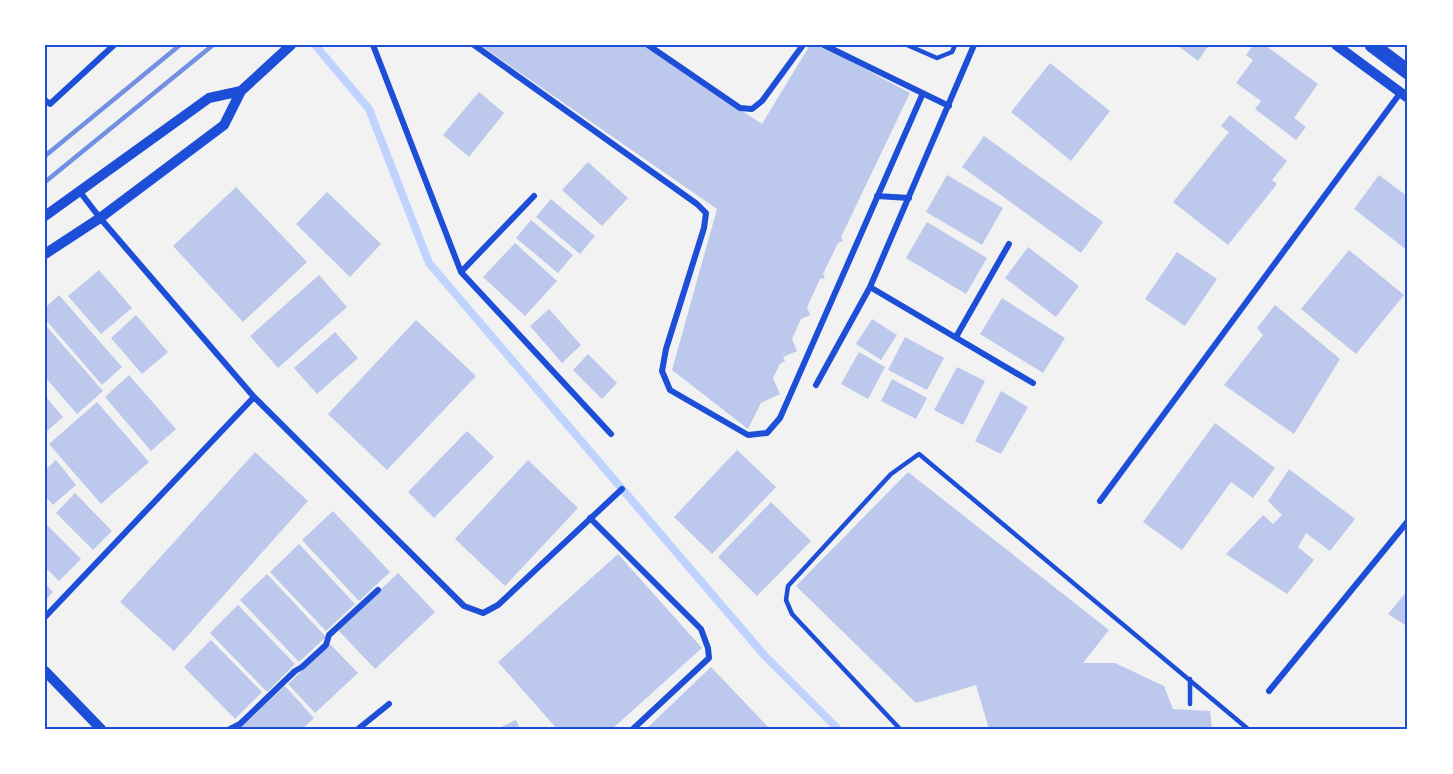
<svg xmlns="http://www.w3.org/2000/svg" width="1453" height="774" font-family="Ubuntu,sans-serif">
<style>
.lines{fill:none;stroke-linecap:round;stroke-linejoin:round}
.stream{stroke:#bfd3fe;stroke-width:8}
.building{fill:#bdc9ec}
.service{stroke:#1d4ed8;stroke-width:4.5}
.minor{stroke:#1d4ed8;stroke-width:6}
.tertiary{stroke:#1d4ed8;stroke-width:10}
.primary{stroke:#1d4ed8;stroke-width:15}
.rail{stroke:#7290e2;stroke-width:4.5}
.neatline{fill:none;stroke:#1d4ed8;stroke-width:2}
</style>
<rect width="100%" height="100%" fill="#f2f2f2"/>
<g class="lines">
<!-- stream -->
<path class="stream" d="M315 45 369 109 429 263 764 655 838 729"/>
</g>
<!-- building -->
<path class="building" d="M480 45H644L762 124 810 45H820L910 93 841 237 843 241 838 243 823 274 825 278 820 279 807 307 810 315 801 319 792 339 797 351 783 357 785 361 780 364 773 378 780 394 761 403 748 429 672 370 717 209Z
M1177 45H1209L1198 61Z
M1253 45H1265L1318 84 1294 118 1306 127 1296 140 1255 109 1261 101 1236 83 1253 60 1246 55Z
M1050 63 1110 111 1071 161 1011 112Z
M479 92 504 113 469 157 443 135Z
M1230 115 1287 161 1272 180 1277 184 1228 245 1173 202 1229 132 1221 126Z
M984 136 1103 222 1081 253 962 167Z
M588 162 628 198 602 226 562 190Z
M947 175 1003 208 982 245 926 212Z
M1379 175 1408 197V251L1354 209Z
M236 187 307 262 243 322 173 246Z
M327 192 381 244 350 277 296 224Z
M551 199 595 236 580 254 536 217Z
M531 220 573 255 558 273 516 238Z
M927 222 987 258 966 294 906 258Z
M515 243 557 281 525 316 483 277Z
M1028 247 1079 286 1056 317 1005 278Z
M1349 250 1404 295 1356 354 1301 309Z
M1177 252 1217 279 1185 326 1145 299Z
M99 270 132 308 101 334 68 296Z
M319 275 347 307 278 368 250 336Z
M59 295 122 367 102 385 45 319V308Z
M1002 298 1065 338 1043 373 980 334Z
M1275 305 1340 359 1294 434 1224 385 1263 335 1257 328Z
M549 309 581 345 562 363 530 326Z
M136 315 168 352 142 374 111 338Z
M872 319 897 335 881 360 856 344Z
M416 320 476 376 387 470 328 414Z
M47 327 103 391 77 414 45 377V329Z
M335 332 358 358 317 394 294 368Z
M905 337 944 358 927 390 888 370Z
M859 352 885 367 868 399 841 384Z
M588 354 617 383 602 399 573 370Z
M957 367 985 381 963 425 934 410Z
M129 375 176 429 151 451 105 397Z
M892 379 927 398 916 419 881 401Z
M1001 391 1028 407 1001 454 975 441Z
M45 396 63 417 45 433Z
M97 402 149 462 101 504 49 444Z
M1215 423 1275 468 1253 498 1231 482 1182 550 1143 522Z
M467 431 494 457 434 518 408 492Z
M737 450 776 487 712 554 674 517Z
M255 452 308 501 174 651 120 602Z
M56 460 76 485 53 505 45 496V470Z
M528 460 578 508 505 586 455 539Z
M1289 469 1355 519 1330 551 1306 533 1298 547 1314 560 1287 594 1226 554 1263 515 1273 524 1282 515 1268 501Z
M908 472 1109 630 1083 663H1115L1164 686 1173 709 1210 711 1212 729H989L976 685 916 703 796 586Z
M75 493 112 531 93 550 56 513Z
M771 502 811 541 757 596 718 557Z
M333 511 390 572 359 601 302 540Z
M45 523 81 559 59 581 45 567Z
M299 544 355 604 326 631 270 572Z
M618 554 702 648 612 729H557L498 662Z
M398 573 435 612 375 669 338 630Z
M267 574 326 637 299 662 240 600Z
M45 584 53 592 45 600Z
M1408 590V627L1388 614Z
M238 605 295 664 267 692 210 633Z
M211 640 262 692 235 719 184 667Z
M330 644 358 673 315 713 288 684Z
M711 667 770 729H646Z
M285 686 314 718 302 729H239Z
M516 720 520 729H497Z"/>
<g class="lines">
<!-- service -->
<path class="service" d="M907 45 937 58 952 52 955 45
M1190 704V679
M900 729 792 614 786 600 788 586 891 474 919 454 1248 729"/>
<!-- minor -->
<path class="minor" d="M373 45 461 272 611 434
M474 45 697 204 706 213 704 228 666 349 662 371 670 390 748 435 767 433 780 418 923 93
M648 45 740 108 752 109 762 101 803 45
M824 45 949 106
M45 100 50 104 114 45
M80 192 100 218 254 397 464 606 483 613 498 605 622 489
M877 196 909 198
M461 272 534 196
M870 287 1033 383
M956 337 1009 244
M816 385 870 287 974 45
M1100 501 1401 92
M590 518 701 629 708 648 709 658 633 729
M45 617 254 397
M1269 691 1408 521
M230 729 240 724 295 671 302 667 326 645 329 635 378 590
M358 729 389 704"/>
<!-- tertiary -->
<path class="tertiary" d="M1336 45 1408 98
M45 216 209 98 241 91
M45 254 100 218 224 125 241 91 291 45
M45 671 101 729"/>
<!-- primary -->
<path class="primary" d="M1372 45 1408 72"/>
<!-- rail -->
<path class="rail" d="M45 156 180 45
M45 182 213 45"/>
</g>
<!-- border -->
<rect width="1453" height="774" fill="none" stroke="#ffffff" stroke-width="93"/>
<rect x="46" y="46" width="1360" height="682" class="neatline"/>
</svg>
